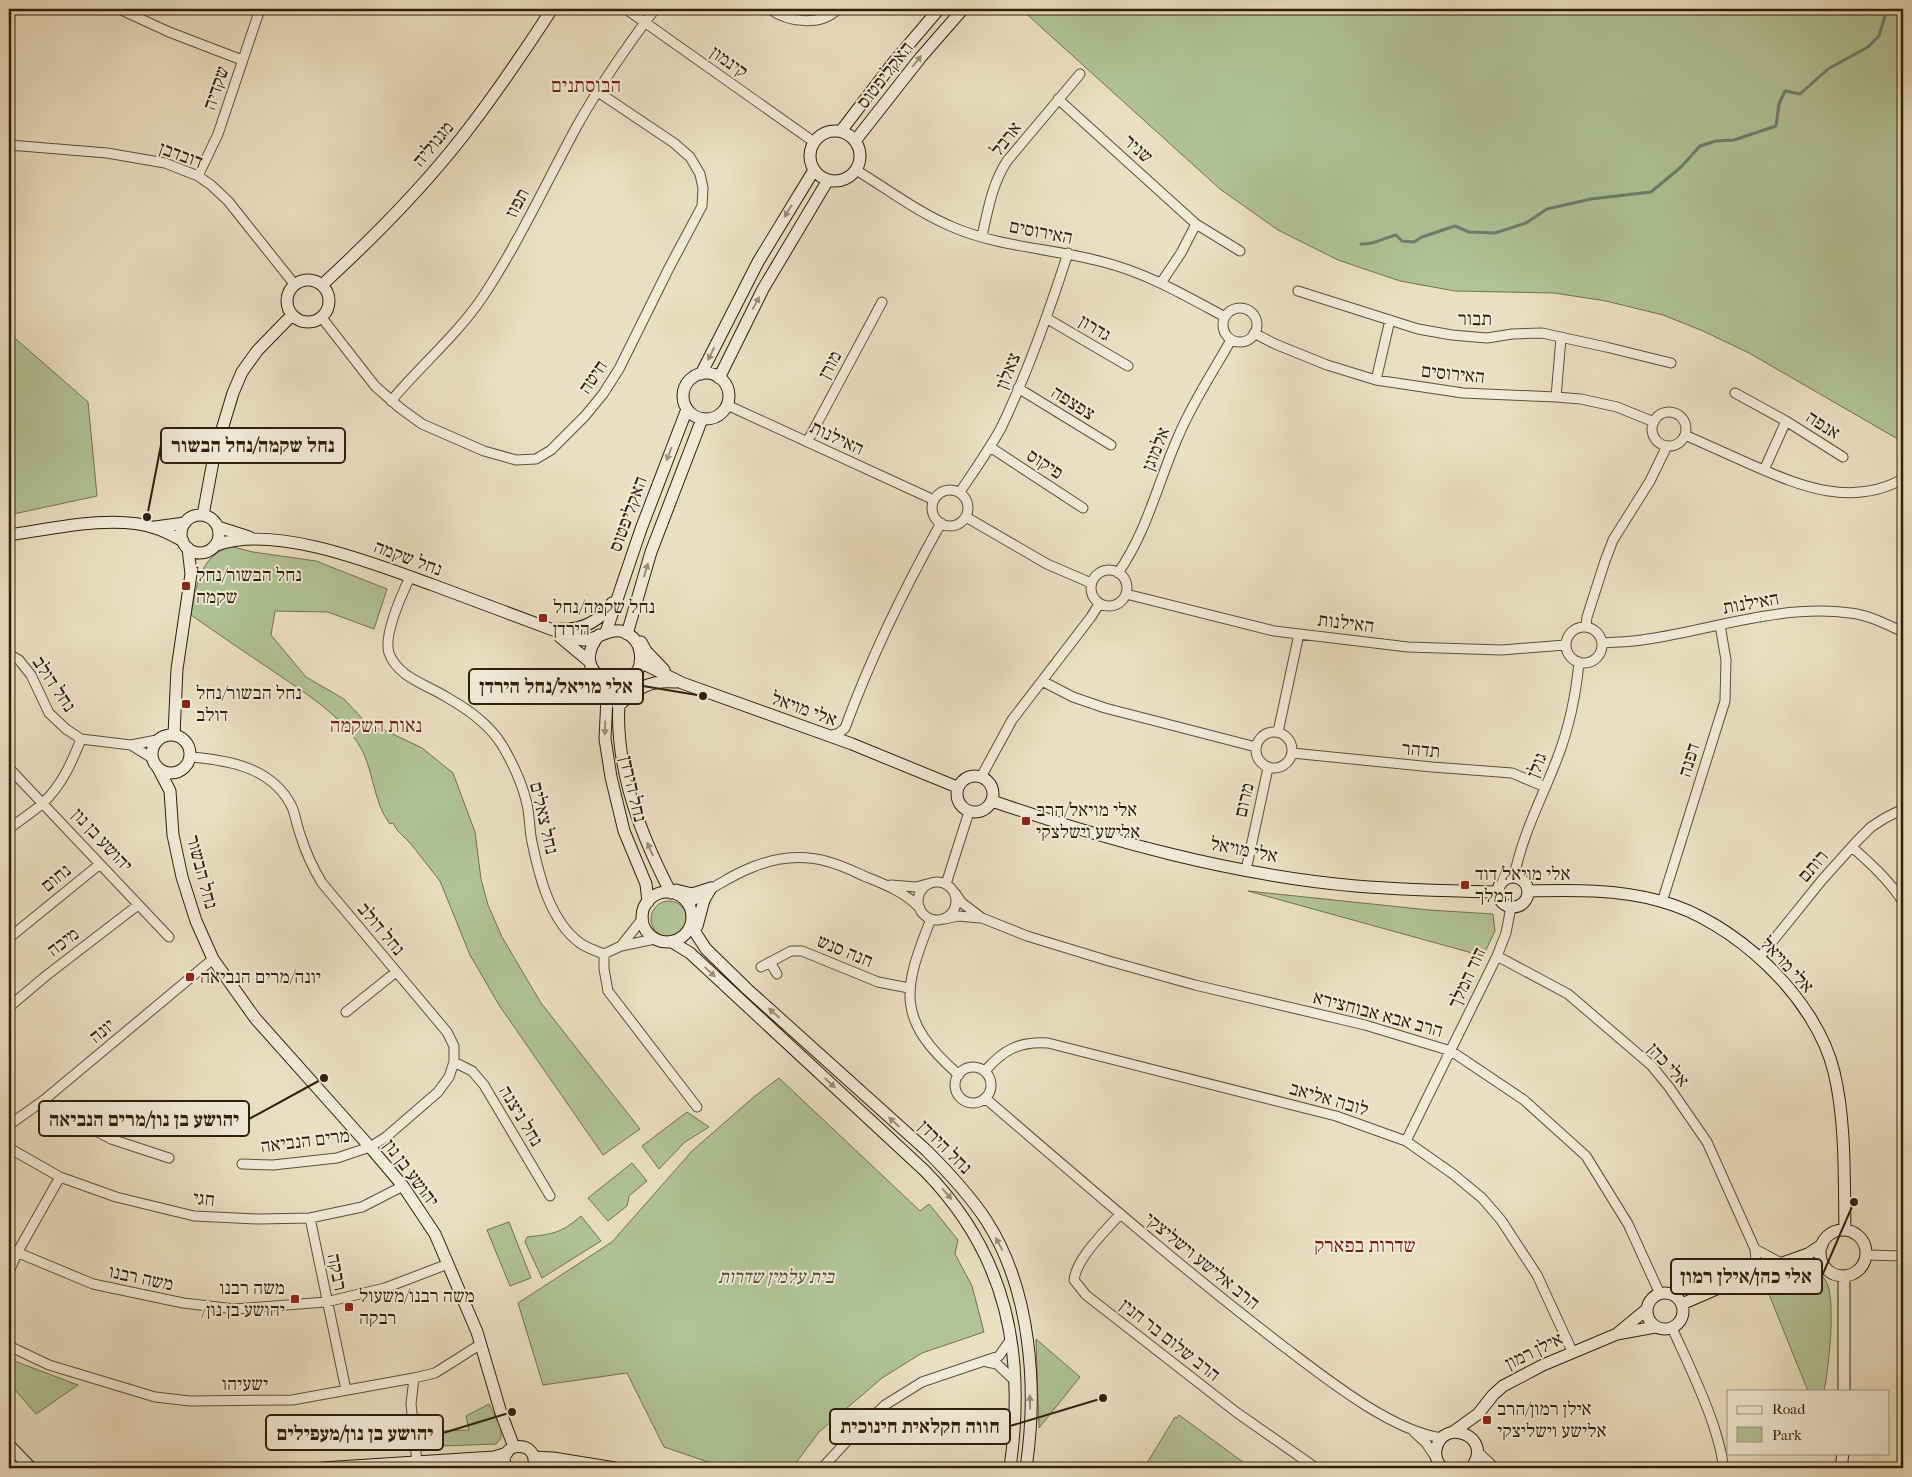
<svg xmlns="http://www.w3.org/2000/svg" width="1912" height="1477" font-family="'IM FELL French Canon','Frank Ruhl Libre',serif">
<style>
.green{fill:#b1c397;stroke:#707150}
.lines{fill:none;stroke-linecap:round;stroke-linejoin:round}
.stream{stroke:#6e7d70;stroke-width:3}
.street-casing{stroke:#5e4f36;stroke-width:11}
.secondary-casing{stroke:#2f1f08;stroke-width:13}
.street{stroke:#f1ead7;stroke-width:9}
.secondary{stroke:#f1ead7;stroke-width:11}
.oneway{fill:#9a8f7a}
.poi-dot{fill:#8f2418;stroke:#f1ead7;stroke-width:2}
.labels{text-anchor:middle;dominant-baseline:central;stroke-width:4;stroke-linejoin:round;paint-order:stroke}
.street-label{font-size:19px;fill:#2f1f08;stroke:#f1ead7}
.poi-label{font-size:19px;fill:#2f1f08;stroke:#f1ead7;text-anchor:start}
.park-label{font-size:19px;font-style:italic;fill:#565033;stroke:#f1ead7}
.neighbourhood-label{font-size:20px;fill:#7a1f14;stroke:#f1ead7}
.leader{fill:none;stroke:#2f1f08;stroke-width:2}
.callout-dot{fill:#2f1f08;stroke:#f1ead7;stroke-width:2}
.callout{fill:#f1ead7;stroke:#2f1f08;stroke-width:2}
.callout-label{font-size:20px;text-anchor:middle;font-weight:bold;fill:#2f1f08}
</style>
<rect width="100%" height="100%" fill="#eadfc1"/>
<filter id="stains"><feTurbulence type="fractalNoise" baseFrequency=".004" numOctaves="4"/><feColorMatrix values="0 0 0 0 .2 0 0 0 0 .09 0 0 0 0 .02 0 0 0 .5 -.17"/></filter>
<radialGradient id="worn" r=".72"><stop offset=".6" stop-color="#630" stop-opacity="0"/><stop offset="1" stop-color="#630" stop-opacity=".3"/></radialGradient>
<!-- green -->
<path class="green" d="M1021 9H1903V442L1749 353 1703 331 1663 315 1606 301 1554 293 1455 291 1400 281 1338 260 1278 230 1220 189Z
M9 333 88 402 97 496 9 515Z
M233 547 253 552 316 561 387 589 374 629 328 612 275 611 271 635 306 677 344 699 374 731 380 728 422 748 453 773 475 832 481 879 488 905 502 937 541 1003 640 1129 603 1155 499 1005 470 955 440 881 411 844 398 831 393 823 390 824C372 801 374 767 358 743 337 712 303 692 273 671 246 653 218 634 191 615 195 589 201 551 233 547Z
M1248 891 1429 910 1493 914 1495 931 1483 956Z
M651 919a18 18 0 1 1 36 0a18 18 0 1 1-36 0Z
M779 1078 920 1211 929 1204 958 1240 955 1254 972 1286 984 1332 922 1353 882 1378 819 1432 792 1468H726L664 1447 627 1373 543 1385 518 1303 612 1242 692 1151 755 1096Z
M687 1112 709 1127 685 1142 659 1169 642 1146Z
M632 1163 647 1181 629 1196 627 1206 608 1221 588 1198Z
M581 1216 601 1241 542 1278 525 1242 527 1237C554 1234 561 1233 581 1216Z
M509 1222 531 1278 510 1286 487 1230Z
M1806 1265C1815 1270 1825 1275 1828 1286 1835 1307 1829 1367 1824 1391H1808L1762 1277 1782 1269Z
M1036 1339 1080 1377 1039 1428Z
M9 1359 78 1385 36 1414 9 1383Z
M489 1404 501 1428V1438L496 1444 441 1446 439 1431 469 1430 466 1416Z
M1179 1415 1251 1468H1144L1175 1417 1177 1418Z"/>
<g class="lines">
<!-- stream -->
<path class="stream" d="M1361 244C1374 245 1383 238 1396 235L1402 241 1414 242 1422 237 1455 226 1469 232 1495 233 1526 223 1547 209 1591 199 1651 192 1681 167 1700 146 1716 141 1734 140 1776 126 1779 104 1785 91 1800 94 1828 69 1868 47 1879 36 1887 9"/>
<!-- street casing -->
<g class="street-casing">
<path id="street" d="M119 9 169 32 242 60
M626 9 814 142
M770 9C788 22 820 27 838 9
M1058 99 1196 224 1240 251
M9 145 107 153 165 163 198 176 211 185 228 201 295 285
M856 170C889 190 920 214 955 228 1000 247 1055 249 1103 262 1147 273 1186 296 1225 317
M198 176 218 134 260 9
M982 236C988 210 992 184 1007 161L1080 74
M1161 283 1181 253 1196 224
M1298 291 1418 329 1452 335 1487 338 1512 334 1542 333 1606 347 1671 363
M1223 325a17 17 0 1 1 34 0a17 17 0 1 1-34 0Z
M322 318 375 386 400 408 422 424 484 451 516 460 536 459 551 450 585 416 603 394 619 369 669 268 702 206 703 188 700 174 690 157 674 143 598 92
M1046 318 1128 366
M1254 333 1275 344 1327 365 1376 380 1463 393 1556 397 1581 399 1617 407 1654 422
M1376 380 1390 320
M1018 388 1111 445
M1735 393 1786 421 1843 457
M1556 397 1561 338
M391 401C420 366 456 336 482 298 518 244 546 183 577 126 600 85 627 46 655 9
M727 405 934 500
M1652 429a17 17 0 1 1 34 0a17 17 0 1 1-34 0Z
M1685 435C1707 445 1730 455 1752 465 1802 487 1852 507 1903 479
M807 442 882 302
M990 447 1083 508
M1764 470 1786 421
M932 508a18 18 0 1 1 36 0a18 18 0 1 1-36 0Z
M960 492C974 471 989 450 1001 428 1028 372 1049 312 1068 253
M966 517 1047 564 1091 583
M1091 588a18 18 0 1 1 36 0a18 18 0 1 1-36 0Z
M1118 573C1147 532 1158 482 1178 437 1192 403 1213 372 1231 340
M410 577C402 594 383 635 389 653 398 678 428 685 448 698 469 710 489 724 502 745 512 762 521 781 526 800 530 814 529 828 532 842 539 876 550 921 580 943 587 948 596 951 604 954L621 946 655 939
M1126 594 1274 631 1408 647 1502 650 1565 645
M1586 626 1587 617 1605 561 1613 540 1650 481 1667 446
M1566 645a18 18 0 1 1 36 0a18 18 0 1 1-36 0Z
M1602 643C1617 642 1633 642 1648 639 1714 629 1782 604 1850 613 1869 615 1886 624 1903 632
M9 654 19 660 31 675 49 713 66 729 81 739 131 745 157 740
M1042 681 1073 697 1105 708 1256 747
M1256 750a18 18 0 1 1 36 0a18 18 0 1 1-36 0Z
M1278 732 1299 634
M829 736 839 733 845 728C871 657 904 589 941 523
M131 745 152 758
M1292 753 1432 767 1512 773 1545 787
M190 757C230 760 273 768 292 807 296 817 297 827 301 837 306 853 313 868 322 883L447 1032 454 1046V1062L449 1077 438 1092 386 1137 370 1147 337 1158 273 1165 242 1164
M9 768 169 937
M981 777 1012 720 1091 617 1099 604
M9 829C20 820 33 812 43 803 62 785 72 762 81 739
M1852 847C1870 863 1890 881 1903 902
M1246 870 1268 768
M1514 877C1522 835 1542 798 1557 759 1569 728 1576 695 1579 662
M918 901a19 19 0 1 1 38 0a19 19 0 1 1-38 0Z
M946 884 969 812
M891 885 916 887 927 884
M955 893 962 903 982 918 1027 936 1109 961 1195 985 1365 1025 1451 1051 1524 1100 1586 1156 1628 1224 1660 1294
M1662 902 1725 701 1726 660 1720 625
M688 904C730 876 775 846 829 862 841 865 853 871 864 876 886 885 903 891 920 908
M931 919C902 991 896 1020 959 1075
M945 919 958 916 980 918
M9 938 100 864
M621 946 643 918
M604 954V969L608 991 697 1107
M1497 956 1568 994 1651 1065 1669 1087 1707 1142 1755 1249 1756 1261 1751 1274
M1759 958 1822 880 1857 841 1871 827 1885 818 1903 809
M770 962 777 974
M761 967 791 951H802L878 982 909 988
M9 1007 47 975 138 905
M346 1012 396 972
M454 1062 472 1071 484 1085 550 1196
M955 1085a18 18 0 1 1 36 0a18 18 0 1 1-36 0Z
M985 1071C1003 1050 1019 1041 1048 1043L1336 1116 1406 1141 1453 1174 1482 1198 1501 1220 1537 1275 1572 1351
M985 1098C1083 1182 1180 1267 1283 1346 1324 1377 1391 1431 1442 1438
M44 1100 70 1117 111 1139 169 1158
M9 1125 44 1100 213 959
M1406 1141 1497 956 1506 933 1511 907
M9 1148 60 1177 116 1197 194 1216 258 1219 310 1218 362 1207 403 1186
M1120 1214C1105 1232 1077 1257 1074 1280L1086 1295 1236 1412 1316 1468
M310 1218 346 1390
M9 1249 93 1284 183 1303 235 1309 326 1302 385 1288 448 1264
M1755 1249 1781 1263
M1866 1255 1903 1256
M9 1272 17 1253 60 1177
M1672 1328C1687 1361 1703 1393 1714 1427 1718 1441 1723 1454 1723 1468
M9 1346 49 1365 155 1397 190 1401 292 1400 414 1378 435 1373 481 1344
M987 1362 997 1364 1015 1381
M414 1378 411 1404 417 1463
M1414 1432 1426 1443 1436 1458
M1478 1452 1495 1468
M822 1468 848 1440 885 1405 922 1382 999 1356 1011 1339"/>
</g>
<!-- secondary casing -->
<g class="secondary-casing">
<path id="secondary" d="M810 156a25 25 0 1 1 50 0a25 25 0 1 1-50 0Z
M841 131 893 63 939 9
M855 141 921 57 963 9
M287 301a21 21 0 1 1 42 0a21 21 0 1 1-42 0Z
M322 285C372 239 421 190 463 136 495 95 524 52 552 9
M683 396a23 23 0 1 1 46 0a23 23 0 1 1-46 0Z
M701 374 758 262 814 170
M719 378 763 289 828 180
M203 515 214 456 233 393 242 372 257 351 292 315
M181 534a19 19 0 1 1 38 0a19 19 0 1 1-38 0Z
M155 527 185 523
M218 527 249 537
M9 535C51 529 114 514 155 528 165 531 174 536 183 541
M216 545C276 524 375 564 433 585 479 602 526 620 572 637 576 638 580 640 583 640 598 640 609 627 624 632 633 636 639 643 640 652 649 700 561 684 599 635
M558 629C582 631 599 622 612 603
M606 632 641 529 687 409
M627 634 651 552 702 419
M560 637 590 662
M641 642 646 651 664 670
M640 662 682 683 852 744 957 787
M604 679 607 697 605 739 611 777 624 831 646 884 648 902
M621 681C610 756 637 828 671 893
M618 706C638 688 648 680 676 682
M174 734 177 669 191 574 188 548
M152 754a19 19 0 1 1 38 0a19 19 0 1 1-38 0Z
M158 768 170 791 173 835 182 877 196 921 213 959 255 1018 370 1147 403 1186 435 1234 477 1332 501 1413 514 1447
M957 794a18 18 0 1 1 36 0a18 18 0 1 1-36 0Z
M992 801C1110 841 1232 875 1356 886 1403 890 1450 891 1496 892
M1498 892a15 15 0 1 1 30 0a15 15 0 1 1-30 0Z
M676 890 692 894 711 888
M1528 891C1572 890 1617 889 1660 901 1733 920 1816 997 1834 1072 1846 1121 1844 1179 1845 1230
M642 917a25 25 0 1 1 50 0a25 25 0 1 1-50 0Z
M691 926 706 949 747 989 926 1150C948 1172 969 1194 986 1220 1031 1289 1038 1388 1026 1468
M697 926 704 900 711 888
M672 942 690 953 925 1171C1008 1256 1026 1354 1010 1468
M1820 1253a23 23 0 1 1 46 0a23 23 0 1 1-46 0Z
M1647 1311a18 18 0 1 1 36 0a18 18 0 1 1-36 0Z
M1682 1304 1751 1274 1808 1254 1822 1245
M1618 1333 1647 1309
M1844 1391V1276
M1453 1432 1478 1414 1493 1395 1503 1386 1543 1365 1617 1334 1655 1327
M9 1445 31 1468
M534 1457 553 1458 615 1468
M9 1466 11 1468
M533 1467 558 1468
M322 1468 494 1457 507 1453
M506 1468C495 1440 542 1439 533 1468
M1443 1468C1438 1464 1435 1457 1436 1450 1441 1416 1496 1436 1471 1468
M1841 1468 1843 1453"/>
</g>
<!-- street -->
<use href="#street" class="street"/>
<!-- secondary -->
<use href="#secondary" class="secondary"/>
</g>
<!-- one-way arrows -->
<defs><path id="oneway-solid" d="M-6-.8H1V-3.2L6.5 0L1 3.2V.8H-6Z" transform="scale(1.25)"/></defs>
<g class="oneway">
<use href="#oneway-solid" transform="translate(917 61) rotate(-51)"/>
<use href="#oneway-solid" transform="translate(788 211) rotate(122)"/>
<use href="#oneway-solid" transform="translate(756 303) rotate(-62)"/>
<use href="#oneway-solid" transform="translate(711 354) rotate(116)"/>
<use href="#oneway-solid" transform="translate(669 454) rotate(111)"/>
<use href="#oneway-solid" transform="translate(646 570) rotate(-74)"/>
<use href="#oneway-solid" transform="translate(605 728) rotate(92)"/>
<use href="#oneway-solid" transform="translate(650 849) rotate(-114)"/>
<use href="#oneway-solid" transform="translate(710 972) rotate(43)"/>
<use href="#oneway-solid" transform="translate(774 1013) rotate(-138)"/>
<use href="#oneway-solid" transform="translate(830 1083) rotate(43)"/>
<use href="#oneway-solid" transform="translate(894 1122) rotate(-138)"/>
<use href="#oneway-solid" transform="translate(947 1194) rotate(49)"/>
<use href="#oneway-solid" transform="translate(999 1244) rotate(-118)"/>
<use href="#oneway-solid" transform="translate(1030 1402) rotate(-91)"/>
</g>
<!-- markers -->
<g class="poi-dot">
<rect x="181" y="581" width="10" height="10" rx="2.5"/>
<rect x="538" y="613" width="10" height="10" rx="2.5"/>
<rect x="181" y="699" width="10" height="10" rx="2.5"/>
<rect x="1021" y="816" width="10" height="10" rx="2.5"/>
<rect x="1460" y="880" width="10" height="10" rx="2.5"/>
<rect x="185" y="972" width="10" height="10" rx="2.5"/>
<rect x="290" y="1294" width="10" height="10" rx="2.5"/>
<rect x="344" y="1302" width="10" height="10" rx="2.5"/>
<rect x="1482" y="1415" width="10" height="10" rx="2.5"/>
</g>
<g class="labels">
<!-- street labels -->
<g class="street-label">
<text transform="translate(729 62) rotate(35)">קינמון</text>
<text transform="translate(885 75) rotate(-52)">האקליפטוס</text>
<text transform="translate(216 88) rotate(-71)">שקדיה</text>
<text transform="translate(1006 139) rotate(-52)">ארבל</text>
<text transform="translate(433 144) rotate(-50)">מגנוליה</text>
<text transform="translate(1138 149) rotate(42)">שניר</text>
<text transform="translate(181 155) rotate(20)">דובדבן</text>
<text transform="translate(517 203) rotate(-62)">תפוז</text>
<text transform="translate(1041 232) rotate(11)">האירוסים</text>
<text transform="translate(1475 319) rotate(1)">תבור</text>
<text transform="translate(1095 328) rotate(31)">גדרון</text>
<text transform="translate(830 365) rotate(-62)">מורן</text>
<text transform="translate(1008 371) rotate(-68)">צאלון</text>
<text transform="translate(1453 374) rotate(6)">האירוסים</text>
<text transform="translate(593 377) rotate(-56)">חיטה</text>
<text transform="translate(1073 403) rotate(32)">צפצפה</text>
<text transform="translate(1823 425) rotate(33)">אנפה</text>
<text transform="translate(837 438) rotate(25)">האילנות</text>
<text transform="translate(1156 449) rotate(-68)">אלמוגן</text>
<text transform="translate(1045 464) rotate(33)">פיקוס</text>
<text transform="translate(628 514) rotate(-70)">האקליפטוס</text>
<text transform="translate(408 558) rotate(20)">נחל שקמה</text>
<text transform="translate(1751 603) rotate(-10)">האילנות</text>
<text transform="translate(1346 623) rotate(7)">האילנות</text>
<text transform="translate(54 684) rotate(56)">נחל דולב</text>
<text transform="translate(804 709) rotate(20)">אלי מויאל</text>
<text transform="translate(1421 750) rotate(5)">תדהר</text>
<text transform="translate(1689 760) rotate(-73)">דפנה</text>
<text transform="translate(1537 765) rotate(-68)">גולן</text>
<text transform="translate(633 789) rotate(77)">נחל הירדן</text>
<text transform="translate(1244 800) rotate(-77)">מרום</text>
<text transform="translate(544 818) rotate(77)">נחל צאלים</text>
<text transform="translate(102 840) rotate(47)">יהושע בן נון</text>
<text transform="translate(1244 850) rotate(11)">אלי מויאל</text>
<text transform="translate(1813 866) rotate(-49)">רותם</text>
<text transform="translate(202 872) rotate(75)">נחל הבשור</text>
<text transform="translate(56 878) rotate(-39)">נחום</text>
<text transform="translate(381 929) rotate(50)">נחל דולב</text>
<text transform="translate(63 942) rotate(-38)">מיכה</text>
<text transform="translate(845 951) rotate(22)">חנה סנש</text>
<text transform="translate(1787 965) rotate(47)">אלי מויאל</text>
<text transform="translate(1467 978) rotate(-65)">דוד המלך</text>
<text transform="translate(1378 1014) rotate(15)">הרב אבא אבוחצירא</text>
<text transform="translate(102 1031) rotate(-39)">יונה</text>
<text transform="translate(1668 1065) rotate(48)">אלי כהן</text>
<text transform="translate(1329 1099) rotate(16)">לובה אליאב</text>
<text transform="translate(521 1116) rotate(59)">נחל ניצנה</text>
<text transform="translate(305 1141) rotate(-7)">מרים הנביאה</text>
<text transform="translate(945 1147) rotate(45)">נחל הירדן</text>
<text transform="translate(411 1173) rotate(53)">יהושע בן נון</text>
<text transform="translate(204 1199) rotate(6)">חגי</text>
<text transform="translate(1202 1261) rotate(39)">הרב אלישע וישליצקי</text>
<text transform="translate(337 1272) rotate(79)">רבקה</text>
<text transform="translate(141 1278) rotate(12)">משה רבנו</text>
<text transform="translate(1170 1340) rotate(38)">הרב שלום בר חנין</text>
<text transform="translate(1534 1351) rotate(-26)">אילן רמון</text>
<text x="245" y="1384">ישעיהו</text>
</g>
<!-- poi labels -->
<g class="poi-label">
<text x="196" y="575">נחל הבשור/נחל<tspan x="196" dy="22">שקמה</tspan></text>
<text x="553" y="607">נחל שקמה/נחל<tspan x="553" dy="22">הירדן</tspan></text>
<text x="196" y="693">נחל הבשור/נחל<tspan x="196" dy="22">דולב</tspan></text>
<text x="1036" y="810">אלי מויאל/הרב<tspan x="1036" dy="22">אלישע וישלצקי</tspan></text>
<text x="1475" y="874">אלי מויאל/דוד<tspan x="1475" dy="22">המלך</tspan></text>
<text x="200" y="977">יונה/מרים הנביאה</text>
<text x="285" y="1288" text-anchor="end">משה רבנו<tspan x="285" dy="22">/יהושע בן נון</tspan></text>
<text x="359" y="1296">משה רבנו/משעול<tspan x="359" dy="22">רבקה</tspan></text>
<text x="1497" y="1409">אילן רמון/הרב<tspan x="1497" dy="22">אלישע וישליצקי</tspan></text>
</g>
<!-- park labels -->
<g class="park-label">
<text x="776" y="1277">בית עלמין שדרות</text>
</g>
<!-- neighbourhood labels -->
<g class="neighbourhood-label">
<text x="586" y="85">הבוסתנים</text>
<text x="376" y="725">נאות השקמה</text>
<text x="1365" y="1245">שדרות בפארק</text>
</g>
</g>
<!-- callouts -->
<path class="leader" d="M147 517L161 445M703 696L643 686M324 1078L249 1119M1854 1202L1822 1276M1103 1398L1010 1426M512 1412L443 1433"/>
<g class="callout-dot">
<circle cx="147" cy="517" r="5"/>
<circle cx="703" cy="696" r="5"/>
<circle cx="324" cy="1078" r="5"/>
<circle cx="1854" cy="1202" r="5"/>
<circle cx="1103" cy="1398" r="5"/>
<circle cx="512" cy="1412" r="5"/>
</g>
<g class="callout">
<rect x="161" y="428" width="184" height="35" rx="5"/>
<rect x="469" y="669" width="174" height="35" rx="5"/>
<rect x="39" y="1101" width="210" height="35" rx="5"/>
<rect x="1671" y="1259" width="151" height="35" rx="5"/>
<rect x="830" y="1409" width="180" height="35" rx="5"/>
<rect x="266" y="1415" width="177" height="35" rx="5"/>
</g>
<g class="callout-label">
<text x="253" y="452">נחל שקמה/נחל הבשור</text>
<text x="556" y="693">אלי מויאל/נחל הירדן</text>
<text x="144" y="1126">יהושע בן נון/מרים הנביאה</text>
<text x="1746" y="1283">אלי כהן/אילן רמון</text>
<text x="920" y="1433">חווה חקלאית חינוכית</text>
<text x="355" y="1440">יהושע בן נון/מעפילים</text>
</g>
<!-- margin -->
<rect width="1912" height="1477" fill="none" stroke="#eadfc1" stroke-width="30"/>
<rect x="10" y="10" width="1892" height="1457" fill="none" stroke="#2f1f08" stroke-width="2.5"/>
<rect x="15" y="15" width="1882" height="1447" fill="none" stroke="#2f1f08"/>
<!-- legend -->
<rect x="1727" y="1390" width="162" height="65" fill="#f1ead7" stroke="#a39984"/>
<rect x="1737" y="1406" width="25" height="8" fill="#f1ead7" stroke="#a39984"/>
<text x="1772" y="1414" font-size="15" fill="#2f1f08">Road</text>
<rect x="1737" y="1427" width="25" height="15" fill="#b1c397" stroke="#a39984"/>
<text x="1772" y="1440" font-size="15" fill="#2f1f08">Park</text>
<rect width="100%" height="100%" filter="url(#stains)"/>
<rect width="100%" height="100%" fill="url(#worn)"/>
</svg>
